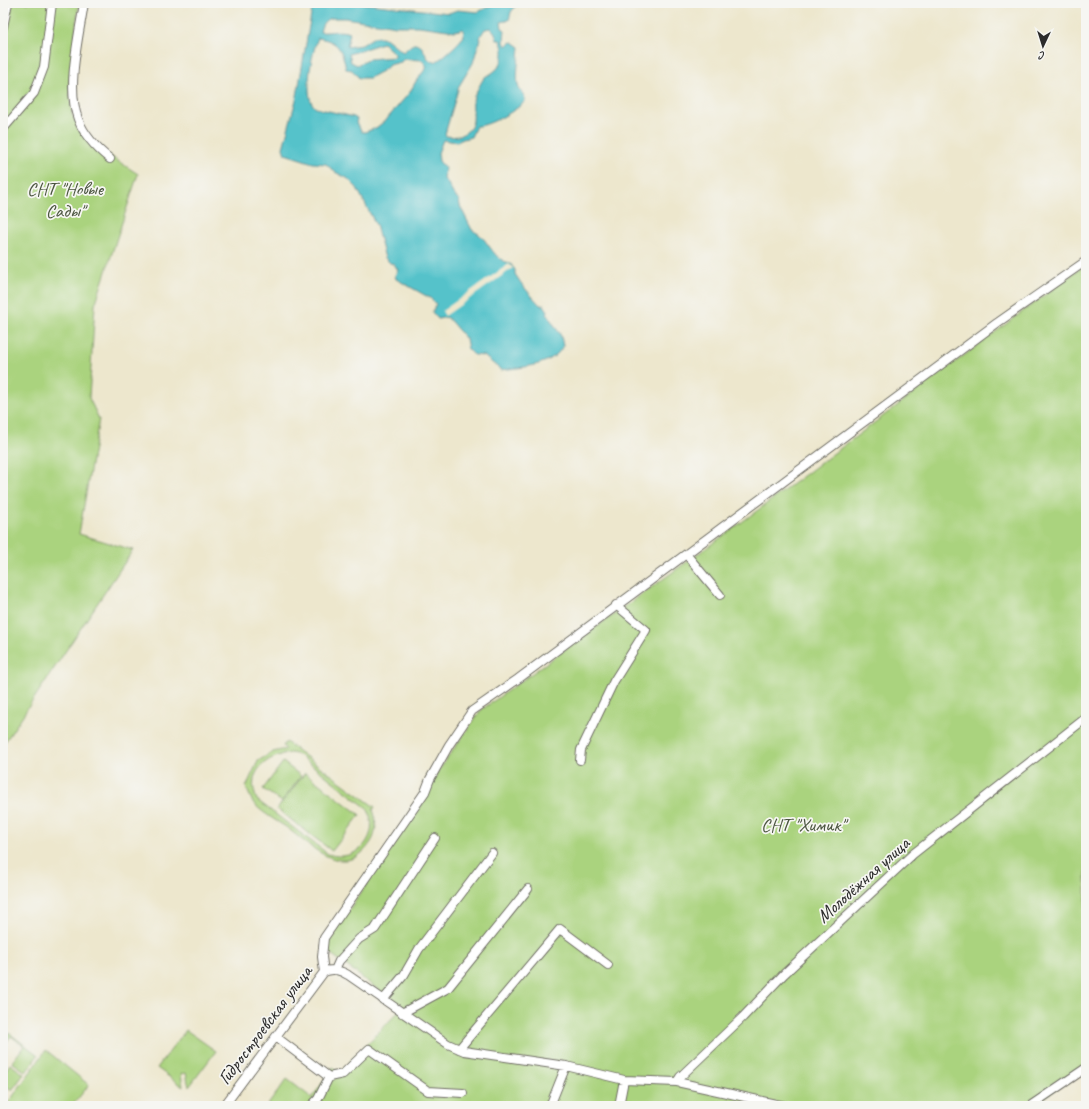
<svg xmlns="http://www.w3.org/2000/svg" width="1089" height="1109" font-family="Caveat,sans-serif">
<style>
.green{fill:#aad37e;stroke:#6a7f54;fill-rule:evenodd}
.water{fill:#55c2ca;stroke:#40767a;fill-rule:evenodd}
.pier{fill:#ede7cd}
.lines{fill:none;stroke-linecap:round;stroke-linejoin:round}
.minor-casing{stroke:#6f6d64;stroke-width:10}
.minor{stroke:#fff;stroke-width:8}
.labels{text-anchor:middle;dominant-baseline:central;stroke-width:3.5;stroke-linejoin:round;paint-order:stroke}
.park-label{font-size:19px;fill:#4b5540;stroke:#f6f6f2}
.street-label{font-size:19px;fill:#2b2b2b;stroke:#f6f6f2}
</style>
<rect width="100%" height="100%" fill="#f6f6f2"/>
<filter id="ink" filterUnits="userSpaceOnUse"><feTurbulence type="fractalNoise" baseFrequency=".025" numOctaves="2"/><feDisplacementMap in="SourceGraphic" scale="8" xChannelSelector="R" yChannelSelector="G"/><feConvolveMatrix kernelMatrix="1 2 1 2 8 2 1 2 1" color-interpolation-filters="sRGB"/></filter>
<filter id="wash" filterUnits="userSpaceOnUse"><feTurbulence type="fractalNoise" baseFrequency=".012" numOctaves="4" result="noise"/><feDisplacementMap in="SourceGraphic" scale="16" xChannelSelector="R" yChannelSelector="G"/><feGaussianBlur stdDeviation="0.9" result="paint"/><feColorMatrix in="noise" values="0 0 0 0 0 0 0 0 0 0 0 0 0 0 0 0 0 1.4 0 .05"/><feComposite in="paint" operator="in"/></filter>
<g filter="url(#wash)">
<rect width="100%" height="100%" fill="#ede7cd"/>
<!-- green -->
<path class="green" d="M3 3H79L69 83 72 115 90 143 138 174 95 305 89 398 99 419 79 534 133 550 3 745Z
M1086 264V1066L1034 1106H267L287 1079 312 1098 333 1067 340 1072 402 1008 326 950 328 940 423 803 437 773 481 710 734 528Z
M286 742 375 807 373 810C377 820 377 833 371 842 345 882 311 846 286 827 275 820 259 811 252 801L246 787 258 761 273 752 286 749 283 746ZM291 753 299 755 367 808C382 836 357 864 328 854L257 800C245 772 266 756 291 753Z
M283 762 301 776 282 802 263 789Z
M305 773 360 815 332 851 277 809Z
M186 1030 216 1051 189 1087 186 1073 181 1074 183 1087 157 1068Z
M9 1033 38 1055 26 1072 12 1062 24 1046 11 1036 3 1047V1041Z
M46 1050 89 1085 72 1106H6Z
M10 1064 24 1074 12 1090 3 1084V1074Z"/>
<!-- water -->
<path class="water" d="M313 3H359L449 13 457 10 478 12 496 3H518L511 12 509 20 501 22 502 28 505 30 504 42 506 46 509 43 513 42 520 47C519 60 516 73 518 85 519 92 526 94 525 101 518 110 487 127 476 126L471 137 463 139 457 142 443 140 438 153 439 161 445 168 444 179C451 185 450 194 459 199L460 206 472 230C475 232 478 233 480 235 490 244 495 261 510 263L515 270V274C522 286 531 295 540 305H544L548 311 547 314 561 336 563 346C552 367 521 367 501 370L484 356 474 355 468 349 466 339 447 317 438 319 432 312 436 304 430 298 396 279 395 275 398 270 394 264 390 263 385 258 376 225 357 188 347 178 335 172 326 164 313 163 285 154 283 148 297 96ZM333 18H345L396 26H419L455 31 463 29 464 36C460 42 439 62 434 62 424 61 426 45 416 44 411 43 407 50 403 52L387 39 382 37H374L362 45 347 47 350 33C339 29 330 33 320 32 322 24 324 19 333 18ZM491 28 495 33 497 40H500C506 52 503 66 492 73 490 75 486 75 484 78 481 82 478 89 475 94 468 108 482 126 461 135 456 137 452 137 446 136L445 134 459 86 473 63 481 35 485 29ZM318 38C339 41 342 50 346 69L352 70 359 78H370C376 73 385 71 389 65L401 62 404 59 422 60 427 67 416 81 410 92 386 120 376 128 365 132H362L356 123 357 119 354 117 316 108C302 99 312 52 318 38ZM383 43 395 54V57L368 59 357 65 351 62 349 54Z"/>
<!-- pier -->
<path class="pier" d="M509 264 513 268 445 316 442 311Z"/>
</g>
<g filter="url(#ink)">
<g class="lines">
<!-- minor casing -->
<g class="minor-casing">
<path id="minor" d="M84 3C79 36 66 87 78 119 84 135 96 148 110 159
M3 27 8 3
M3 129 34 93 44 67 52 3
M686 554 720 595
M580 760 581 750 614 681 646 630 616 605
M335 970 339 961 359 939 375 929 435 838
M324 972 322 957 324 938 425 792 430 779 449 745 472 711 518 679 997 323 1086 261
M383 1000 404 975 419 949 492 853
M402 1013 448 988 528 889
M276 1037 329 1077 343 1074 369 1049 428 1091 463 1093
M459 1049 560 929 608 965
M677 1082 680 1077 743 1017 784 974 913 854 1086 718
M224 1106 324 972C333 968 340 970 348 975L448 1044 464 1051 566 1066 624 1080 677 1082 785 1106
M311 1106 318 1099 329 1077
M550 1106 566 1066
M619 1106 624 1080
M1030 1106 1086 1068"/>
</g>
<!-- minor -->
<use href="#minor" class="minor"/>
</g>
</g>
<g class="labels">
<!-- park labels -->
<g class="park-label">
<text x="65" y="189">СНТ "Новые<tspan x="65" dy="22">Сады"</tspan></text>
<text x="803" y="825">СНТ "Химик"</text>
</g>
<!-- street labels -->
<g class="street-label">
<text transform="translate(863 880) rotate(-42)">Молодёжная улица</text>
<text transform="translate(265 1025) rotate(-53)">Гидростроевская улица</text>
</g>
</g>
<!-- margin -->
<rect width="1089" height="1109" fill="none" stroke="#f6f6f2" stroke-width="16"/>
<!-- north arrow -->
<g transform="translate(1043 46) rotate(184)" stroke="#f6f6f2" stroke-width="3" paint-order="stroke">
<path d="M0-3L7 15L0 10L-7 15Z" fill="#2b2b2b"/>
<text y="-6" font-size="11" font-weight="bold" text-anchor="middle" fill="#2b2b2b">С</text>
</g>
</svg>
